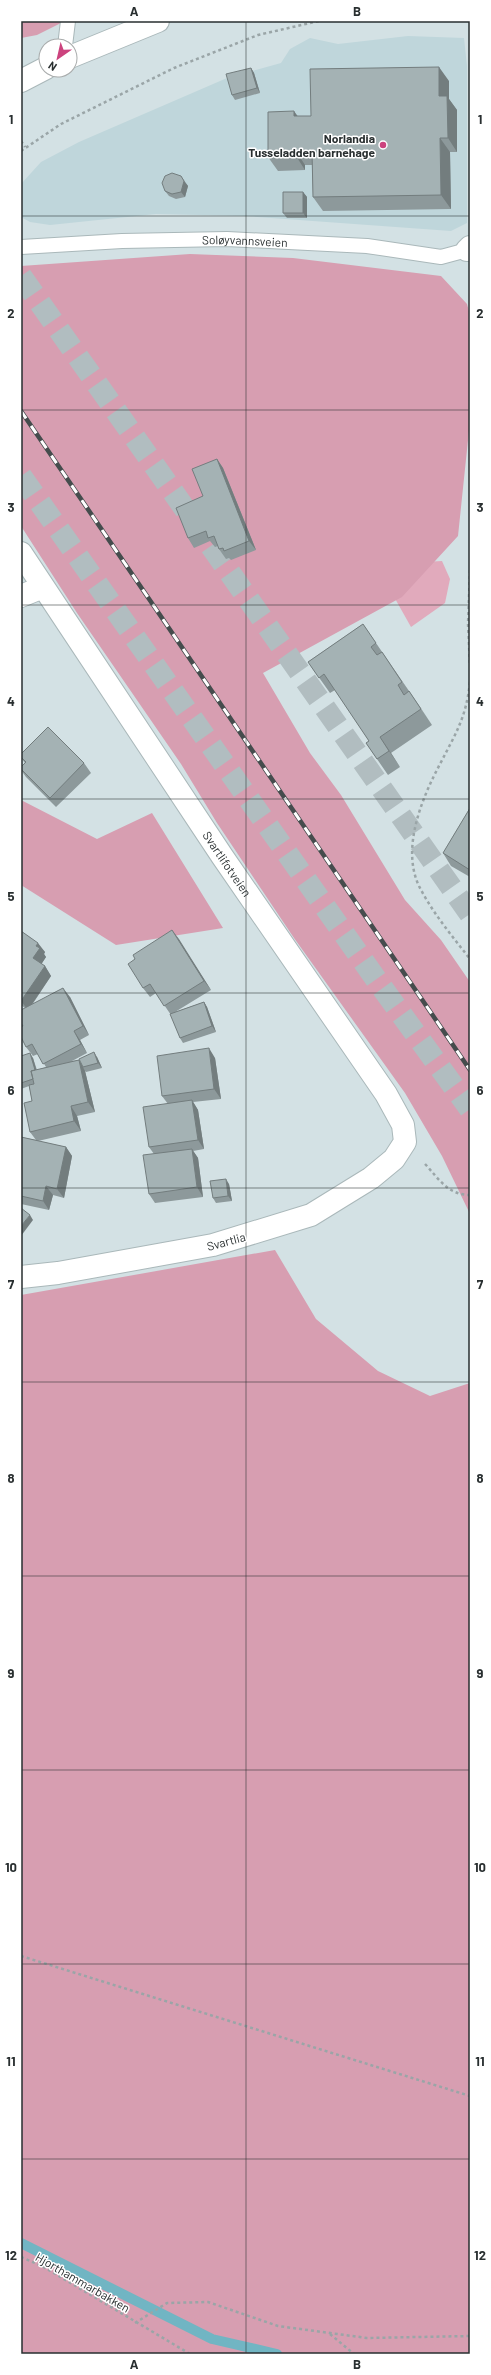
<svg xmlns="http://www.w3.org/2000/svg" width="491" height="2375" font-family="Barlow,sans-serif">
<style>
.built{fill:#bfd6db}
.green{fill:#e1aabc}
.forest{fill:#d79eb1}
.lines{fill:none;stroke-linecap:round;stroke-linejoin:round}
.stream{stroke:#71b5c3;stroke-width:10}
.highway-tunnel{stroke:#b1bdc0;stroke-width:22;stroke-dasharray:22 11;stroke-linecap:butt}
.lane-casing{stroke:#aab8ba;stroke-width:16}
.street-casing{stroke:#aab8ba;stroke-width:24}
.secondary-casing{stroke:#aab8ba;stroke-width:24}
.path{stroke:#9aa5a7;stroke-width:2.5;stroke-dasharray:3 3;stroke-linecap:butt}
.lane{stroke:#fff;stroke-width:14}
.street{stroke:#fff;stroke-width:22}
.secondary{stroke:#fff;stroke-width:22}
.rail-casing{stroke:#454c4d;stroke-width:4.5}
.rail{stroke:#fff;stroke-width:3;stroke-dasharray:9;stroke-linecap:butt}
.wall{fill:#8d999b}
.shaded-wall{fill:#737d7e}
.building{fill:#a4b2b4;stroke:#737d7e}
.grid{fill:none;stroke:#292f30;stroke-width:1;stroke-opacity:0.55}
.poi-dot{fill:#cc437e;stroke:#fff;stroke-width:1.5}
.labels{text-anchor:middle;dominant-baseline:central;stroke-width:3;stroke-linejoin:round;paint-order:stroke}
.poi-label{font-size:12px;font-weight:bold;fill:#292f30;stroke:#fff;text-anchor:end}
.street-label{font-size:12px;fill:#292f30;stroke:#fff}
.neatline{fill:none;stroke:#292f30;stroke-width:1.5}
.grid-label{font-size:13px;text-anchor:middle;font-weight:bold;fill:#292f30}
</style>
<rect width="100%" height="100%" fill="#d3e1e4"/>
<!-- built -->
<path class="built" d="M408 36 464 38 467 66V223L451 231 245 216 156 214 50 225 30 222 21 217V184L41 162 79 142 227 78 281 63 290 49 310 38 338 44Z"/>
<!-- green -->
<path class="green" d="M442 561 450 579 445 603 411 627 393 595 425 562Z"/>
<!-- forest -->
<path class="forest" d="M21 21H65L37 35 21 38Z
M190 254 293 258 441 276 467 304 470 315V421L458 536 402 597 263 673 310 753 341 795 405 900 441 940 470 982V1214L442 1156 405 1093 294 938 217 823 181 764 77 613 21 526V266Z
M21 800 97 839 152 813 223 928 116 945 21 885Z
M275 1250 316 1319 378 1371 430 1396 470 1383V2354H21V1295Z"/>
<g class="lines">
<!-- stream -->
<path class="stream" d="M21 2243 212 2339 277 2354"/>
<!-- highway-tunnel -->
<path class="highway-tunnel" d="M21 276 470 914
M21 476 378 982 470 1109"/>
<!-- lane casing -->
<g class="lane-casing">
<g id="lane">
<path d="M65 46 68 21"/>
<path id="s1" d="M21 247 122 241 227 239 367 246 441 257 467 250"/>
</g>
</g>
<!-- street casing -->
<g class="street-casing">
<g id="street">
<path d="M467 250 470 247"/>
<path id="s2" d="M21 553 222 856 386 1094 403 1125 405 1142 394 1159 371 1178 311 1215 213 1245 58 1273 21 1277"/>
<path d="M21 596 43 587"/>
</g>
</g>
<!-- secondary casing -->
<g class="secondary-casing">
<path id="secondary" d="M70 57 158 21
M21 81 46 68"/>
</g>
<!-- path -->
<path class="path" d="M21 141 25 147
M21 151 61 124 174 68 258 35 319 21
M470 570 468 624 470 666
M470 682C466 718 456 733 440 764 422 798 401 848 419 886 432 912 452 936 470 959
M425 1164C439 1179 448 1195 470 1195
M21 1956 470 2096
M21 2257 42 2266 190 2354
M135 2323 167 2303 208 2302 278 2326 367 2338 470 2336
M330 2334 354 2354"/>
<!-- lane -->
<use href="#lane" class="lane"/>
<!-- street -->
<use href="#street" class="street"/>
<!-- secondary -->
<use href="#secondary" class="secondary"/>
<!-- rail casing -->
<g class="rail-casing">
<path id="rail" d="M21 411 470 1070"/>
</g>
<!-- rail -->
<use href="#rail" class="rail"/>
</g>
<!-- wall -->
<path class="wall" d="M251 68 254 73 260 93 235 100 232 95Z
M449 81V99L457 110V152H450L451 209 323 211 313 197 312 165H305V170L278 171 268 157 298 116H311Z
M181 176 188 186 185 197 176 199 169 196 165 191Z
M303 192 307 197V218H287L283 213Z
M217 459 223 468 256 550 231 560 229 558 226 559 219 549 218 546 215 547 210 541 194 548 188 538 203 496Z
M363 624 432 725 391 753 400 767 388 775 366 743 369 741 335 690 330 693 308 662Z
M21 754 84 763 91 773 56 807 26 777 21 770V767L25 763 21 758Z
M470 808V877L451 866 443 853Z
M172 930 211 990 175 1012 204 1002 207 1007 216 1032 183 1043 180 1038 171 1015 156 993 150 997 143 988 135 959Z
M21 931 45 952 44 954 46 957 41 964 45 966 51 976 32 1005 70 997 89 1035 80 1040 87 1053 72 1061 79 1060 81 1063 97 1057 102 1068 86 1072 85 1071 95 1112 77 1116 81 1131 38 1141 66 1147 72 1156 64 1198 53 1195 49 1210 21 1204V1137L36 1140 30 1132 32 1101 29 1086 21 1089V1056L33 1058 37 1070 46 1067 38 1054 33 1056 26 1047 23 1026 25 1008 21 1005Z
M215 1058 221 1099 193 1102 198 1110 204 1149 193 1151 198 1158 203 1197 155 1203 149 1194 154 1154 149 1147 168 1104 162 1096Z
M229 1184 232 1201 216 1203 213 1198Z"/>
<!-- shaded-wall -->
<path class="shaded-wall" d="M439 67 449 81V99L457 110V152L448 138 439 96Z
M251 68 254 73 260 93 257 88Z
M294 111 304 125 294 116Z
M440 138 450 152 451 209 441 195Z
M296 151 305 165V170L296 156Z
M184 181 188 186 185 197 181 192Z
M303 192 307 197V218L303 213Z
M217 459 223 468 256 550 249 541Z
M382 652 420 707 432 725 421 709Z
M380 737 391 753 400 767 389 751Z
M172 930 179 939 211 990 204 981Z
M38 943 45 952 44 954 46 957 39 968 33 958 36 946Z
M45 966 51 976 28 1010 21 1001Z
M63 988 70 997 89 1035 83 1026Z
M204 1002 207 1007 216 1032 212 1026Z
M74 1031 80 1040 87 1053 81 1044Z
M209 1048 215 1058 221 1099 214 1089Z
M94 1052 97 1057 102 1068 98 1063Z
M30 1053 33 1058 39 1080 36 1075Z
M79 1060 85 1071 95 1112 88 1102Z
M192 1100 198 1110 204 1149 198 1140Z
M71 1106 77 1116 81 1131 74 1121Z
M66 1147 72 1156 64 1198 57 1189Z
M192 1149 198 1158 203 1197 197 1187Z
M226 1179 229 1184 232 1201 228 1196Z
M46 1186 53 1195 49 1210 43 1201Z
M30 1215 33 1220 21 1236V1226Z"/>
<!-- building -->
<path class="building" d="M439 67V96H447L448 138H440L441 195 313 197 312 151H296V156L268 157V112L294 111V116H311L310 69Z
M251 68 257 88 232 95 226 74Z
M172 173 181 176 184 181 181 192 172 194 165 191 162 183 165 176Z
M283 192H303V213H283Z
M217 459 249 541 224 551 223 548 219 549 214 536 208 538 206 531 188 538 176 508 203 496 192 469Z
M363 624 376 643 371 647 377 655 382 652 402 682 398 685 404 695 409 691 421 709 380 737 389 751 377 759 366 743 369 741 324 674 319 678 308 662Z
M48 727 84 763 50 798 21 769V767L26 762 21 757V754Z
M470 808V870L443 853Z
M172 930 204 981 164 1006 150 984 143 988 128 964 135 959 133 955Z
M21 931 38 943 36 946 40 948 33 958 45 966 21 1001Z
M63 988 83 1026 74 1031 81 1044 43 1064 32 1044 26 1047 21 1037V1027L23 1026 21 1023V1010Z
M204 1002 212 1026 180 1038 170 1014Z
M209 1048 214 1089 162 1096 157 1056Z
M94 1052 98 1063 83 1067 79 1059Z
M30 1053 35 1070 31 1071 33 1079 21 1083V1056Z
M79 1060 88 1102 71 1106 74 1121 30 1132 24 1103 32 1101 29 1085 34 1084 31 1071Z
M192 1100 198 1140 149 1147 143 1107Z
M21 1137 66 1147 57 1189 46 1186 43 1201 21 1196Z
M192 1149 197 1187 149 1194 143 1155Z
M226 1179 228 1196 213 1198 210 1181Z
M21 1208 30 1215 21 1226Z"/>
<!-- grid -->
<path class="grid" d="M246 21V2354M21 216H470M21 410H470M21 605H470M21 799H470M21 993H470M21 1188H470M21 1382H470M21 1576H470M21 1770H470M21 1964H470M21 2159H470"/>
<!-- markers -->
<circle class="poi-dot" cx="383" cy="145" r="4"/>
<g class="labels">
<!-- poi labels -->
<g class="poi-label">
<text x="375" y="138">Norlandia<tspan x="375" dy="14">Tusseladden barnehage</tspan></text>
</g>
<!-- street labels -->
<g class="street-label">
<text stroke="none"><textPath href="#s1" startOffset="224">Soløyvannsveien</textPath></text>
<text stroke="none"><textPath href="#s2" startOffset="373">Svartlifotveien</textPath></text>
<text transform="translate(226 1241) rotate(-15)">Svartlia</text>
<text transform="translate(83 2282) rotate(30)">Hjorthammarbakken</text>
</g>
</g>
<!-- border -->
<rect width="491" height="2375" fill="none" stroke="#ffffff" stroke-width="44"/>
<!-- north arrow -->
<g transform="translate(58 58) rotate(214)"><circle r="19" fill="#ffffff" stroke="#a9acac"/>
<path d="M0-3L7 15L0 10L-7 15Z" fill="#cc437e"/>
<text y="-6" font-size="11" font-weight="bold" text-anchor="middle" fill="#292f30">N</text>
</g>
<rect x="22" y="22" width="447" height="2331" class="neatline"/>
<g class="grid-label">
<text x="134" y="16">A</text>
<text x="357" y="16">B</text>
<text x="11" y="124">1</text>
<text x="480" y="124">1</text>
<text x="11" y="318">2</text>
<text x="480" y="318">2</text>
<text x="11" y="512">3</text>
<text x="480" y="512">3</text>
<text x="11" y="706">4</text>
<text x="480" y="706">4</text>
<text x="11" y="901">5</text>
<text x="480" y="901">5</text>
<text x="11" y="1095">6</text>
<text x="480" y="1095">6</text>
<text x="11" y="1289">7</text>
<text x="480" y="1289">7</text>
<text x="11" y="1483">8</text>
<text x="480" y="1483">8</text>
<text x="11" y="1678">9</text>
<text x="480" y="1678">9</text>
<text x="11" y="1872">10</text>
<text x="480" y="1872">10</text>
<text x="11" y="2066">11</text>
<text x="480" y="2066">11</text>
<text x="11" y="2260">12</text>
<text x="480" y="2260">12</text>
<text x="134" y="2369">A</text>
<text x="357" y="2369">B</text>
</g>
</svg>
